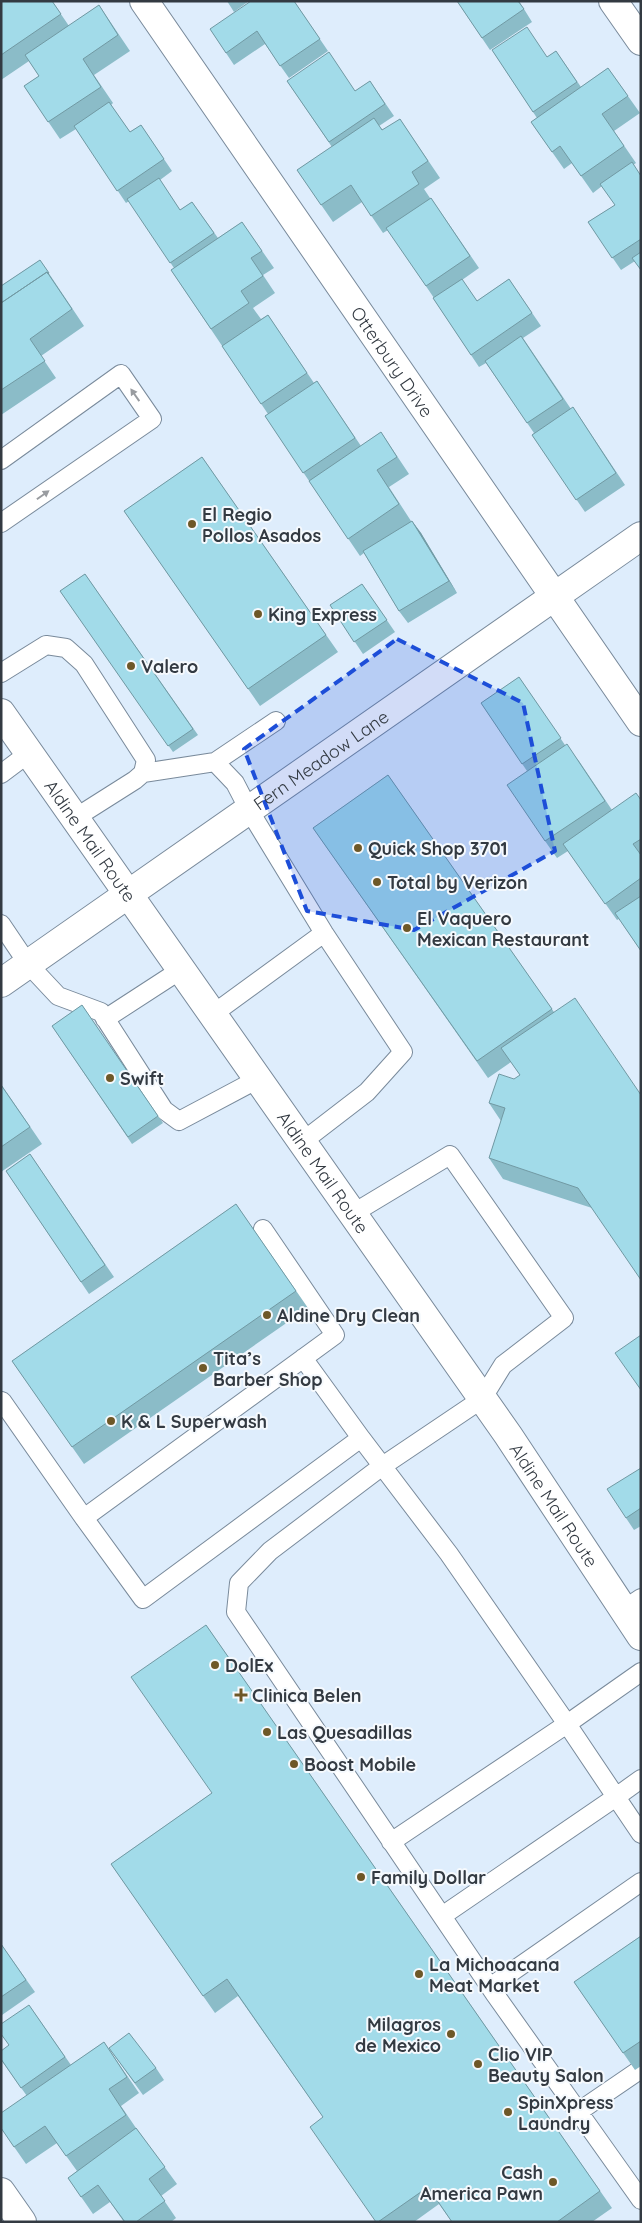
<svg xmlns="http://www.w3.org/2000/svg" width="642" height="2223" font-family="Quicksand,sans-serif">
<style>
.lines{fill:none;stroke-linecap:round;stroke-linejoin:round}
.lane-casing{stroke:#798a9b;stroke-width:20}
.street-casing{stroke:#798a9b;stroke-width:30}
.secondary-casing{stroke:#798a9b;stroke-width:30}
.lane{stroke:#fff;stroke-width:18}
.street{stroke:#fff;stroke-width:28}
.secondary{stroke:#fff;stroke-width:28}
.wall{fill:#8bbcc8}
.shaded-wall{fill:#7199a3}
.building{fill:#a2dbe9;stroke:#7199a3}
.oneway{fill:#999ca0}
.marked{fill:#1d4ed8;fill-opacity:0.2;stroke:#1d4ed8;stroke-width:4;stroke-dasharray:10 6;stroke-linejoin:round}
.poi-dot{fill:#6e5828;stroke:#f5f9fd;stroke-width:2}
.labels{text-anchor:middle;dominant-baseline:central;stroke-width:4;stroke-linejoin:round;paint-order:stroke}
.street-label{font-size:18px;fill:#333a42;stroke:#f5f9fd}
.poi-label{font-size:18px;font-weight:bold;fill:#333a42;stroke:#f5f9fd;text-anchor:start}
</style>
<rect width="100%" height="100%" fill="#deedfc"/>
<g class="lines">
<!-- lane casing -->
<g class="lane-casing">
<path id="lane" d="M1 460 121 374 152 419 1 523
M1 673 46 645 66 648 84 664 146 760 143 773 135 780 75 818
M215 762 276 721
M143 773 215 762 235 783 249 810 324 933 403 1052 367 1092 302 1142
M1 774 29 753
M1 924 28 964 58 996 101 1012 164 1110 179 1121 258 1079
M213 1014 324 933
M105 1019 182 969
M352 1214 450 1155 564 1318 503 1365 482 1399 381 1467 270 1551 239 1583 236 1612 494 1993 641 2200
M2 1401 84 1518 335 1335 263 1229
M361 1438 449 1554 567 1724 641 1672
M84 1518 143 1599 361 1438 303 1358
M623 1610 641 1598
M641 1779 616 1797 641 1834
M391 1842 567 1724 616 1797 442 1916
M490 1987 641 1882
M578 2112 641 2069"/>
</g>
<!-- street casing -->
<g class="street-casing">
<g id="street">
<path id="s1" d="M144 1 641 722"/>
<path d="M613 1 641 41"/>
<path id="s2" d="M1 983 641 536"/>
<path d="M1 2192 22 2222"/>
</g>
</g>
<!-- secondary casing -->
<g class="secondary-casing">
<g id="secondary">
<path id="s3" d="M1 713 508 1435 641 1636"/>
</g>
</g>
<!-- lane -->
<use href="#lane" class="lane"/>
<!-- street -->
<use href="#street" class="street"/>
<!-- secondary -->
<use href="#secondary" class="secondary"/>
</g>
<!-- wall -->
<path class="wall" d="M1 1H52L69 26 99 5 130 51 94 75 113 103 111 105 130 132 141 125 172 171 160 180 180 210 192 202 218 238 242 222 274 268 263 275 275 293 253 308 261 319 268 315 314 383 317 381 361 446 381 432 409 474 389 487 411 521H412L421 533 457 593 408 623 399 611 364 553 360 556 265 416 268 414 171 270 174 268 129 201 126 203 76 129 60 139 24 86 39 76 29 61 1 80Z
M227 1H249L234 12Z
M294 1 328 51 289 78 265 44 234 65 210 29Z
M457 1H519L532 22 490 50Z
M492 50 547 57 556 51 581 87 608 68 640 113 614 131 636 163 633 165 641 176V270L635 261 621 270 588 222 615 205 602 186 593 193 572 163 564 169 531 122 537 118Z
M287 81 355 91 370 81 394 116 379 126 383 130 400 119 440 178 424 189 430 198H431L479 268 462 280 477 301 509 279 541 326 523 338 571 409 573 407 625 485 585 512 532 435 534 433 486 363 479 367 433 298H434L388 230 383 233 362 202 333 222 297 170 332 147Z
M40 260 84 326 41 356 56 378 1 415V286Z
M202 457 338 652 260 706 124 511Z
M85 574 198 735 173 752 60 591Z
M362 584 395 632 363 654 330 605Z
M519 677 565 745 579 761 612 810 641 800V951L619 919 617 920 568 851 557 858 545 841 527 771 481 703Z
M388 775 554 1012 589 1018 592 1208 503 1179 489 1158 501 1121 489 1103 520 1075 511 1062 488 1078 313 828Z
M82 1005 163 1123 132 1144 52 1026Z
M1 1084 42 1144 1 1172Z
M30 1154 114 1277 89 1294 6 1171Z
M236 1204 308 1308 84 1464 12 1361Z
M641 1468V1526L634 1530 626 1518Z
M206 1625 612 2208 592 2222H452L439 2204 414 2222H376L323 2117 238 1996 215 2013 111 1864 212 1793Z
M641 1936V2066L635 2070 574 1982Z
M1 1944 35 1992 2 2015 1 2014Z
M29 2005 71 2065 104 2042 139 2093 121 2106 136 2128 177 2184 161 2196 176 2218 171 2222H124L110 2202 93 2214 68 2178 77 2171 57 2143 26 2164 1 2128 27 2096 1 2060Z
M109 2048 156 2068 164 2080 143 2095Z"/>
<!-- shaded-wall -->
<path class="shaded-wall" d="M412 521 421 533 457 593 449 581Z"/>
<!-- building -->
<path class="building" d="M1 1H52L61 14 1 55Z
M251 1H294L320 39 280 66 257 31 226 53 210 29Z
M457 1H518L524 9 482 38Z
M99 5 118 35 83 59 101 87 48 122 24 86 39 76 25 55Z
M527 27 547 57 556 51 577 82 533 112 492 50Z
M329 52 355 91 370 81 385 104 329 142 287 81Z
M608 68 628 96 602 114 624 146 581 176 560 146 552 152 531 122Z
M109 102 130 132 141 125 164 159 117 191 74 126Z
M374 118 382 130 400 119 428 161 412 172 419 184 371 216 351 185 321 205 297 170Z
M632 162 641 176V239L612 258 588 222 615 205 600 184Z
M159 178 180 210 192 202 214 233 170 263 127 199Z
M431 198 470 256 426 286 386 228Z
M242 222 262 251 251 258 263 276 241 291 249 303 211 329 171 270Z
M641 252V270L632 258Z
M40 260 49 273 48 274 47 272 1 303V286Z
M47 272 72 309 30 339 45 361 1 390V303Z
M462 279 477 301 509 279 532 313 471 355 433 298Z
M268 315 307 373 261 404 222 346Z
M521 336 563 399 527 423 485 361Z
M317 381 355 438 303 473 265 416Z
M573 407 616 473 576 500 532 435Z
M381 432 397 457 377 470 399 504 348 539 309 481Z
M202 457 326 635 248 689 124 511Z
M412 521 449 581 399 611 363 551Z
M85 574 193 729 168 746 60 591Z
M362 584 387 620 354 642 330 605Z
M519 677 561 738 522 764 481 703Z
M567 744 605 801 545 841 507 785Z
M388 775 552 1009 477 1061 313 828Z
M636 793 641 800V839L633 844 641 855V878L605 904 563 844Z
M641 896V951L615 913Z
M575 998 641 1095V1280L578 1188 489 1158 505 1108 489 1103 499 1074 514 1079 520 1075 501 1048Z
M82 1005 158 1116 128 1137 52 1026Z
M1 1085 30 1127 1 1147Z
M30 1154 105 1265 81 1282 6 1171Z
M236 1204 296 1291 72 1447 12 1361Z
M641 1335V1390L615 1353Z
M641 1468V1508L626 1518 607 1489Z
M206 1625 600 2191 557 2222H452L428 2187 378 2222H376L310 2127 323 2117 227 1979 203 1996 111 1864 212 1793 131 1677Z
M641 1936V2041L623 2053 574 1982Z
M1 1944 26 1980 1 1997Z
M29 2005 65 2057 21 2088 1 2059V2051L9 2045 1 2034V2024Z
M129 2033 156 2068 135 2083 109 2048Z
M104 2042 127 2077 109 2089 126 2115 66 2156 45 2126 14 2147 1 2128V2113Z
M136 2128 165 2167 149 2179 165 2201 136 2222H125L98 2185 81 2197 68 2178Z"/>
<!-- one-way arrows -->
<defs><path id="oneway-solid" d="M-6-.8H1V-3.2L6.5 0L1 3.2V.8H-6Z" transform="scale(1.25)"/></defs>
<g class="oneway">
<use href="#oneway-solid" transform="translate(135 395) rotate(-125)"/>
<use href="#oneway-solid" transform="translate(43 495) rotate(-35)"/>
</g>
<!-- marked area -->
<path class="marked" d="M397 639 523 703 555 851 414 930 307 911 244 749Z"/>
<!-- markers -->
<g class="poi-dot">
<circle cx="192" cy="524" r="5"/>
<circle cx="258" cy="614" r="5"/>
<circle cx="131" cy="666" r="5"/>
<circle cx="358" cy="848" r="5"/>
<circle cx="377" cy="882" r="5"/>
<circle cx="407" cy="928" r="5"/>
<circle cx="110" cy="1078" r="5"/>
<circle cx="267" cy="1315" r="5"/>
<circle cx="203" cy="1368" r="5"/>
<circle cx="111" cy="1421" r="5"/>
<circle cx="215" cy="1665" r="5"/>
<path d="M238.5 1687.5h5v5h5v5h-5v5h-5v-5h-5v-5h5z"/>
<circle cx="267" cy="1732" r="5"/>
<circle cx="294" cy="1764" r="5"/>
<circle cx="361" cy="1877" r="5"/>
<circle cx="419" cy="1974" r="5"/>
<circle cx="451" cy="2034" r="5"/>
<circle cx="478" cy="2064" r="5"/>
<circle cx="508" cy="2112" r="5"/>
<circle cx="553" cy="2182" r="5"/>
</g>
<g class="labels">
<!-- street labels -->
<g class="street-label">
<text stroke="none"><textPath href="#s1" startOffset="438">Otterbury Drive</textPath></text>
<text stroke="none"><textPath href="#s2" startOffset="390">Fern Meadow Lane</textPath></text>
<text stroke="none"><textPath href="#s3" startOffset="156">Aldine Mail Route</textPath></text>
<text stroke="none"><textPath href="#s3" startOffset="561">Aldine Mail Route</textPath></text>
<text stroke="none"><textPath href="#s3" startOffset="966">Aldine Mail Route</textPath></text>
</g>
<!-- poi labels -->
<g class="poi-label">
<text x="202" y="514">El Regio<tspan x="202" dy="21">Pollos Asados</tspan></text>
<text x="268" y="614">King Express</text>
<text x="141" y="666">Valero</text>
<text x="368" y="848">Quick Shop 3701</text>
<text x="387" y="882">Total by Verizon</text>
<text x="417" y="918">El Vaquero<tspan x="417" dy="21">Mexican Restaurant</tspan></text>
<text x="120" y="1078">Swift</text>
<text x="277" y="1315">Aldine Dry Clean</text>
<text x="213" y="1358">Tita’s<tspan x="213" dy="21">Barber Shop</tspan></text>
<text x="121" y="1421">K &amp; L Superwash</text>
<text x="225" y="1665">DolEx</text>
<text x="252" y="1695">Clinica Belen</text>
<text x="277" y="1732">Las Quesadillas</text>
<text x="304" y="1764">Boost Mobile</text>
<text x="371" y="1877">Family Dollar</text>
<text x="429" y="1964">La Michoacana<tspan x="429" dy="21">Meat Market</tspan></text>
<text x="441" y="2024" text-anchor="end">Milagros<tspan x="441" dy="21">de Mexico</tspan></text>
<text x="488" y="2054">Clio VIP<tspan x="488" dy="21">Beauty Salon</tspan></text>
<text x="518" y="2102">SpinXpress<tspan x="518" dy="21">Laundry</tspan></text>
<text x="543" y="2172" text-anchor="end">Cash<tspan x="543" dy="21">America Pawn</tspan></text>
</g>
</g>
<!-- border -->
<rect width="642" height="2223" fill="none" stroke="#333a42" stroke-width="5"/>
</svg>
